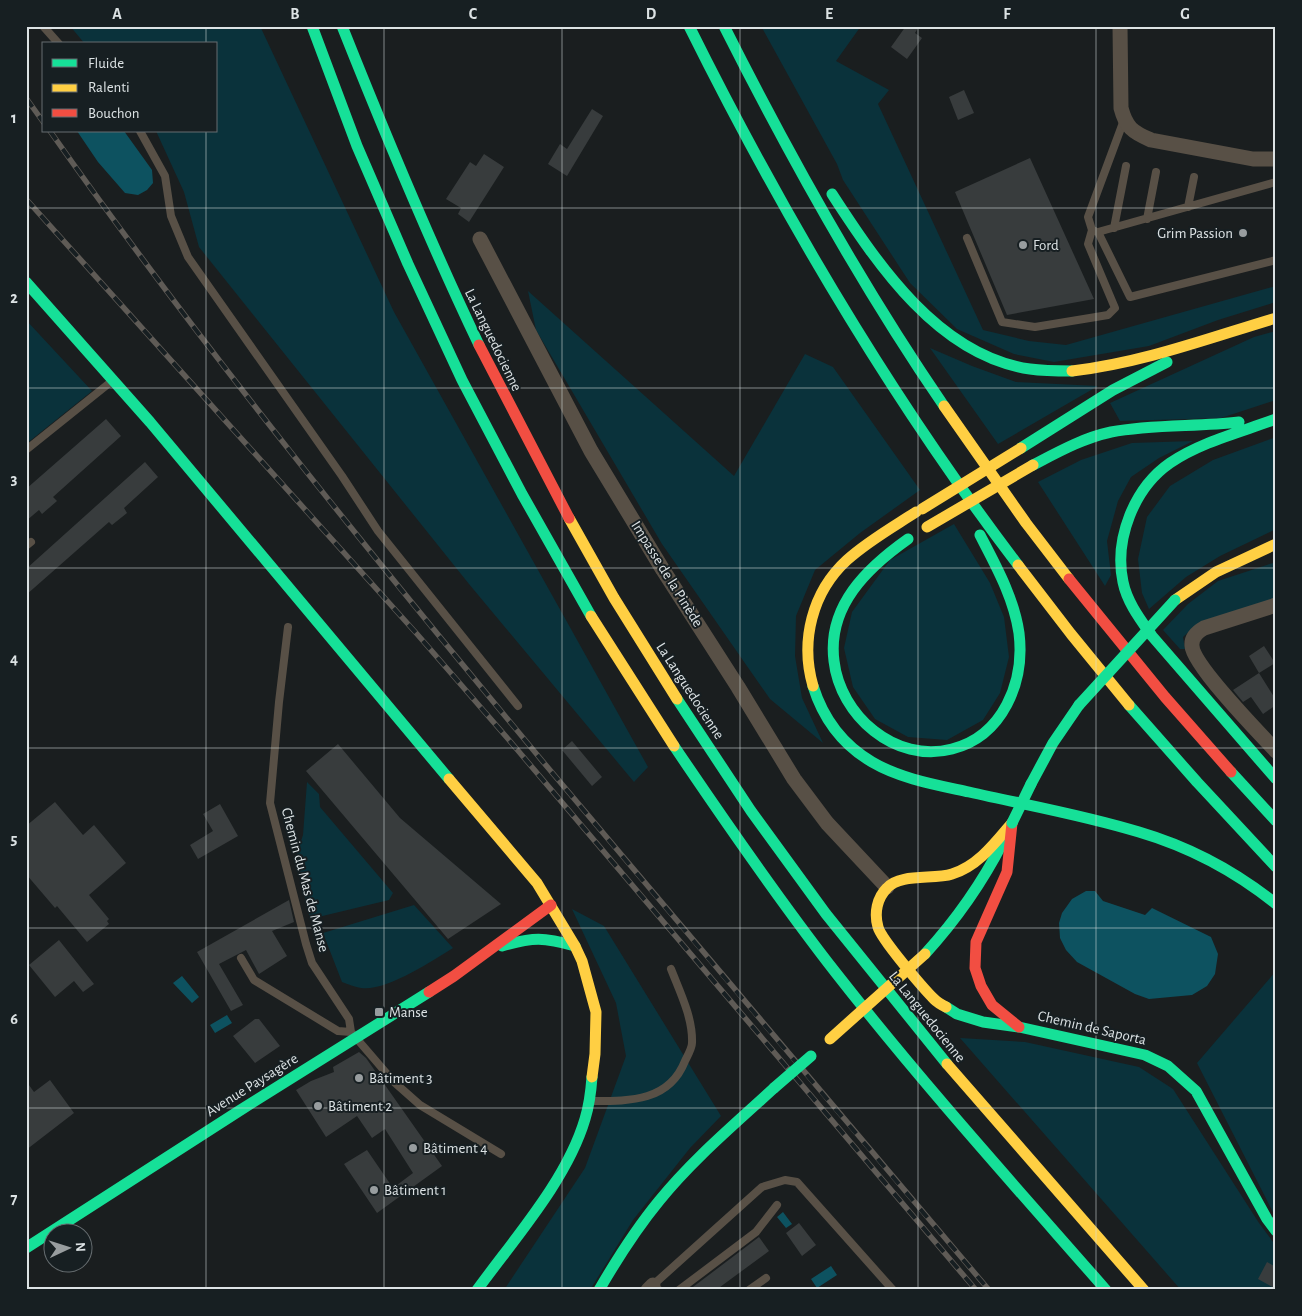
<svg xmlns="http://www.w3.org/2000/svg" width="1302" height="1316" font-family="'Alegreya Sans',sans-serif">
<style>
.green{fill:#0a323b}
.water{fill:#0d5260}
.building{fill:#383c3d}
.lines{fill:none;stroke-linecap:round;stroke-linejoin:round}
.lane{stroke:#585046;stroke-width:8}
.street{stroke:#585046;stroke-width:15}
.fast{stroke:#16e098;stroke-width:11}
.slow{stroke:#ffcf43;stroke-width:11}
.jam{stroke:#f24e42;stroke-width:11}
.rail-casing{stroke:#5f5b56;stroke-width:5.5}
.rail{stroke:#171f22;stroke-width:4;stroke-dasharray:11;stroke-linecap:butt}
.fast-bridge{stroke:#16e098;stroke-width:11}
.slow-bridge{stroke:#ffcf43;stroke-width:11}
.grid{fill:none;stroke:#dce2e4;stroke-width:1;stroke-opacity:0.55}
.poi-dot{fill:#989d9f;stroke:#171f22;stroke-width:2}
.labels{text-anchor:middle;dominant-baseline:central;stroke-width:4;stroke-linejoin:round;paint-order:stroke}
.poi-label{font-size:15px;fill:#dce2e4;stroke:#171f22;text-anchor:start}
.street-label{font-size:15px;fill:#dce2e4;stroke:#171f22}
.neatline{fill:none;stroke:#dce2e4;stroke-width:2}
.grid-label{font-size:16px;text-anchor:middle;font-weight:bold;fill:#dce2e4}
</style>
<rect width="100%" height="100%" fill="#1a1e1f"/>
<!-- green -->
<path class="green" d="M70 26H260L394 312 648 767 634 782 469 584 199 247 184 192 156 131H216V44H85Z
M761 26H861L836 61 889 90 878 104 983 330 1029 341 1066 345 1276 286V302L1218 320 1149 346 1054 362 1014 354 957 329 910 283 843 180 837 164Z
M528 291 734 476 805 354 833 367 920 490 860 533 815 570 796 616 795 656 802 698 823 743 770 699 662 544 536 330Z
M26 320 92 391 26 444Z
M1276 331V400L1221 418 1120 421 1110 403 1254 337Z
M930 348 972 366 1016 382 1098 386 998 444Z
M1276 437V529L1220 556 1186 577 1149 609 1142 593 1138 559 1147 517 1170 486 1213 460Z
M1193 441 1159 458 1131 477 1118 501 1107 541 1111 575 1105 586 1038 482 1081 460 1132 443Z
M954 524 990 583 1004 617 1009 657 1000 693 983 720 947 740 908 737 875 719 853 687 844 648 852 612 890 560Z
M1276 562V601L1196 625 1183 637 1185 649H1180L1163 630 1188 604 1218 581Z
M307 782 319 794 320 807 393 893 389 900 310 919 296 856 303 835Z
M414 905 453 948C432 961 385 992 361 988 355 987 348 984 342 982L323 933Z
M572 909 604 926 721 1116 690 1148 633 1220 590 1290H504L585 1168 626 1056 616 1003Z
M1276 971V1218L1197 1063Z
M960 1038 1025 1042 1139 1067 1173 1089 1259 1223 1276 1246V1290H1181Z"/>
<!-- water -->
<path class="water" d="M77 131H124L152 170 153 183 147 190 138 195 125 193 98 162Z
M1086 891H1095L1103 901 1145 915 1152 908 1211 937 1218 954 1215 974 1207 986 1192 995 1149 999 1135 994 1077 962 1066 950 1060 938 1059 923 1062 913 1072 899Z
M182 976 199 997 192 1003 173 983Z
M227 1015 232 1023 215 1033 210 1025Z
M783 1212 792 1224 786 1228 777 1217Z
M831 1266 837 1275 817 1288 811 1279Z"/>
<!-- building -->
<path class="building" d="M906 26H919L915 33 922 38 907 59 891 47Z
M964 90 974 113 958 120 949 97Z
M592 109 603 116 567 176 548 164 560 144 567 149Z
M484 154 504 167 469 222 458 214 461 208 446 199 470 162 476 166Z
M1030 158 1094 299 1007 315 955 192Z
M106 419 121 436 53 497 57 501 42 514 39 510 26 521V489Z
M145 462 158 477 124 508 127 513 112 525 109 522 26 595V569Z
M1264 646 1275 663 1259 673 1249 656Z
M1259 673 1276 700V705L1263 714 1251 697 1243 702 1233 690Z
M572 741 602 777 592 786 562 750Z
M338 744 400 818 501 904 448 939 306 771Z
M55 802 83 835 94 825 126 863 89 895 109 919 107 921 109 924 87 942 57 906 55 908 26 874V826Z
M220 804 238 836 198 859 190 845 213 831 203 814Z
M289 900 294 922 272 931 287 956 259 974 246 950 219 964 243 1005 231 1011 197 952Z
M59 940 94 984 83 992 74 981 55 997 29 965Z
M255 1019H259L280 1046 255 1063 233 1036Z
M359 1052 366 1058 442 1166 377 1213 344 1164 367 1150 393 1188 413 1173 385 1129 372 1138 357 1116 326 1137 296 1090 311 1081 334 1072 333 1067Z
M50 1080 74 1113 26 1150V1081L34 1092Z
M799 1223 816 1245 802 1256 786 1233Z
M759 1237 769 1251 716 1290H689Z
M1267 1262 1276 1267V1289L1258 1279Z"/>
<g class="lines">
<!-- lane -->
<path class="lane" d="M43 26 59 44
M140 131 165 176 171 216 188 257 342 476 378 531 518 706
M1276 182 1098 232 1130 297 1276 260
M1188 207 1194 177
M1147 219 1156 172
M1114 228 1126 166
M1095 231 1092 230 1088 217 1124 120
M967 238 1002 322 1035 327 1108 315 1115 308 1088 244 1092 230
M26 450 112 381
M26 546 31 542
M288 627 279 702 270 803 306 944 312 963 349 1019 351 1032 394 1082 420 1105 501 1154
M241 958 254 980 338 1031 351 1032
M591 1101C629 1101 669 1102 685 1061 688 1055 692 1048 692 1043 693 1018 680 992 671 969
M659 1290 653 1285 762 1187 785 1180 797 1182 893 1290
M679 1290 756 1232 777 1205
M749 1290 766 1278"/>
<!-- street -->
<path class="street" d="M1120 26 1121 108C1126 127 1132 132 1151 140L1253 159H1276
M480 239 591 451 663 570 738 687 794 779 827 823 887 887
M1276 605 1204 628C1197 632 1191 637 1192 646 1193 665 1260 734 1276 751
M648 1290 653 1285"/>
<!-- fast -->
<path class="fast" d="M312 26 357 146 408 264 462 380 522 494 591 616
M342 26C385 134 429 240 479 345
M689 26C783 215 890 397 1018 565
M724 26C790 157 861 285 944 406
M832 194C878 265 939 356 1030 369 1044 371 1059 371 1072 371
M26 282 150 422 449 779
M1276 419C1241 432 1201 442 1170 463 1134 488 1114 539 1123 582 1127 602 1140 619 1152 636L1276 779
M1021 448 1113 390 1167 362
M1033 465C1058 452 1083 438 1111 432 1153 424 1197 427 1239 422
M908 539C867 568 827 606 834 661 840 715 895 764 952 749 1003 736 1025 682 1019 633 1014 598 996 566 980 535
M813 686C823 718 843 745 872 762 901 779 937 785 969 792 1026 805 1084 815 1139 832 1190 847 1235 871 1276 904
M677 699 751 811 826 914 947 1064
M1129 705 1197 782 1276 867
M674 746C726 823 779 900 836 973 922 1083 1015 1186 1106 1290
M1231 772 1276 821
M1031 784 1053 743 1079 705
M502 946C533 937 544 937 575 946
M925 954C956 920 982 883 1003 842
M946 1007 957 1014 983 1022 1019 1027 1145 1055 1168 1066 1196 1091 1267 1219 1276 1231
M26 1248 239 1111 429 992
M477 1290C514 1239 567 1180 585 1119 589 1106 591 1091 592 1077
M599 1290C617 1259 636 1229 659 1201 693 1159 735 1124 774 1088"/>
<!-- slow -->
<path class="slow" d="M1072 371C1142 363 1209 338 1276 318
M944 406 1026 523 1069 579
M569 518 614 598 677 699
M1018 565 1071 634 1129 705
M1175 600 1216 572 1276 544
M591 616 674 746
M813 686C800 641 812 592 847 560 868 541 893 527 916 512
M449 779 537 883 575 946 582 961 596 1012 595 1054 592 1077
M946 1007C942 1005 937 1002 934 999 923 988 881 939 878 927 874 913 877 898 887 888 900 873 934 880 952 874 978 866 995 843 1012 823
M947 1064 1144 1290"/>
<!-- jam -->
<path class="jam" d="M479 345 569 518
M1069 579 1165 697 1231 772
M1012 823 1007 872 976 942 975 968 981 986 992 1005 1019 1027
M429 992 454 976 551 905"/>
<!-- rail casing -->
<g class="rail-casing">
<path id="rail" d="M26 98 44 123
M50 131C204 350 373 557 544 763 692 939 840 1115 989 1290
M26 199 417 634 509 740 976 1290"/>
</g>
<!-- rail -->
<use href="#rail" class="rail"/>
<!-- fast-bridge -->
<path class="fast-bridge" d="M1079 705 1175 600
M1012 823 1031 784
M774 1088 811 1056"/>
<!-- slow-bridge -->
<path class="slow-bridge" d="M922 509 1021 448
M927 527 1033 465
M830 1039 925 954"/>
</g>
<!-- grid -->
<path class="grid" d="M206 26V44M384 26V1290M562 26V1290M740 26V1290M918 26V1290M1096 26V1290M206 131V1290M26 208H1276M26 388H1276M26 568H1276M26 748H1276M26 928H1276M26 1108H1276"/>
<!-- markers -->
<g class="poi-dot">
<circle cx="1243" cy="233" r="5"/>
<circle cx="1023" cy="245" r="5"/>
<rect x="374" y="1007" width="10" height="10" rx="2.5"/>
<circle cx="359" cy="1078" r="5"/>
<circle cx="318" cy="1106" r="5"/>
<circle cx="413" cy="1148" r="5"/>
<circle cx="374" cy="1190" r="5"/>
</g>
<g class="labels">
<!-- poi labels -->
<g class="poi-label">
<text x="1233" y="233" text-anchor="end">Grim Passion</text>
<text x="1033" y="245">Ford</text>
<text x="389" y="1012">Manse</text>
<text x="369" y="1078">Bâtiment 3</text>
<text x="328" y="1106">Bâtiment 2</text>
<text x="423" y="1148">Bâtiment 4</text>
<text x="384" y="1190">Bâtiment 1</text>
</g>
<!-- street labels -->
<g class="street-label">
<text transform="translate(493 340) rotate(64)">La Languedocienne</text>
<text transform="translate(667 574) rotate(58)">Impasse de la Pinède</text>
<text transform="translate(690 691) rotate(57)">La Languedocienne</text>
<text transform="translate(305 880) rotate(75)">Chemin du Mas de Manse</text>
<text transform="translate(927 1017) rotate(51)">La Languedocienne</text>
<text transform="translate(1092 1028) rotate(13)">Chemin de Saporta</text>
<text transform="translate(252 1085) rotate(-32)">Avenue Paysagère</text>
</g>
</g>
<!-- border -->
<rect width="1302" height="1316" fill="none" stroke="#171f22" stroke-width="55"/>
<!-- legend -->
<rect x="42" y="42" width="175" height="90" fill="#171f22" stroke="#666d70"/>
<rect x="52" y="59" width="25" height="8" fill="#16e098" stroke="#666d70"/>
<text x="88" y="68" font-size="15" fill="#dce2e4">Fluide</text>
<rect x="52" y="84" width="25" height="8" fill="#ffcf43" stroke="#666d70"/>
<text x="88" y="92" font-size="15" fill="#dce2e4">Ralenti</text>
<rect x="52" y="109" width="25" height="8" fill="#f24e42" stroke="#666d70"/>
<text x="88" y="118" font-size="15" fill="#dce2e4">Bouchon</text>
<!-- north arrow -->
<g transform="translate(68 1248) rotate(86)"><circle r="24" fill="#171f22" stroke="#666d70"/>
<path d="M0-4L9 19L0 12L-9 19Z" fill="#989d9f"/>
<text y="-8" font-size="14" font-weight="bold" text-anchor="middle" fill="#dce2e4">N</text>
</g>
<rect x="28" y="28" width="1246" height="1260" class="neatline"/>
<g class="grid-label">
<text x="117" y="19">A</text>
<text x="295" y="19">B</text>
<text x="473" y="19">C</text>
<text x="651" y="19">D</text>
<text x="829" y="19">E</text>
<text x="1007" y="19">F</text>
<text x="1185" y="19">G</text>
<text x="14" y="123">1</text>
<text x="14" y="303">2</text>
<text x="14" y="484">3</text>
<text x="14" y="664">4</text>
<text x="14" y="844">5</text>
<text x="14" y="1024">6</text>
<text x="14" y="1204">7</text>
</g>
</svg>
